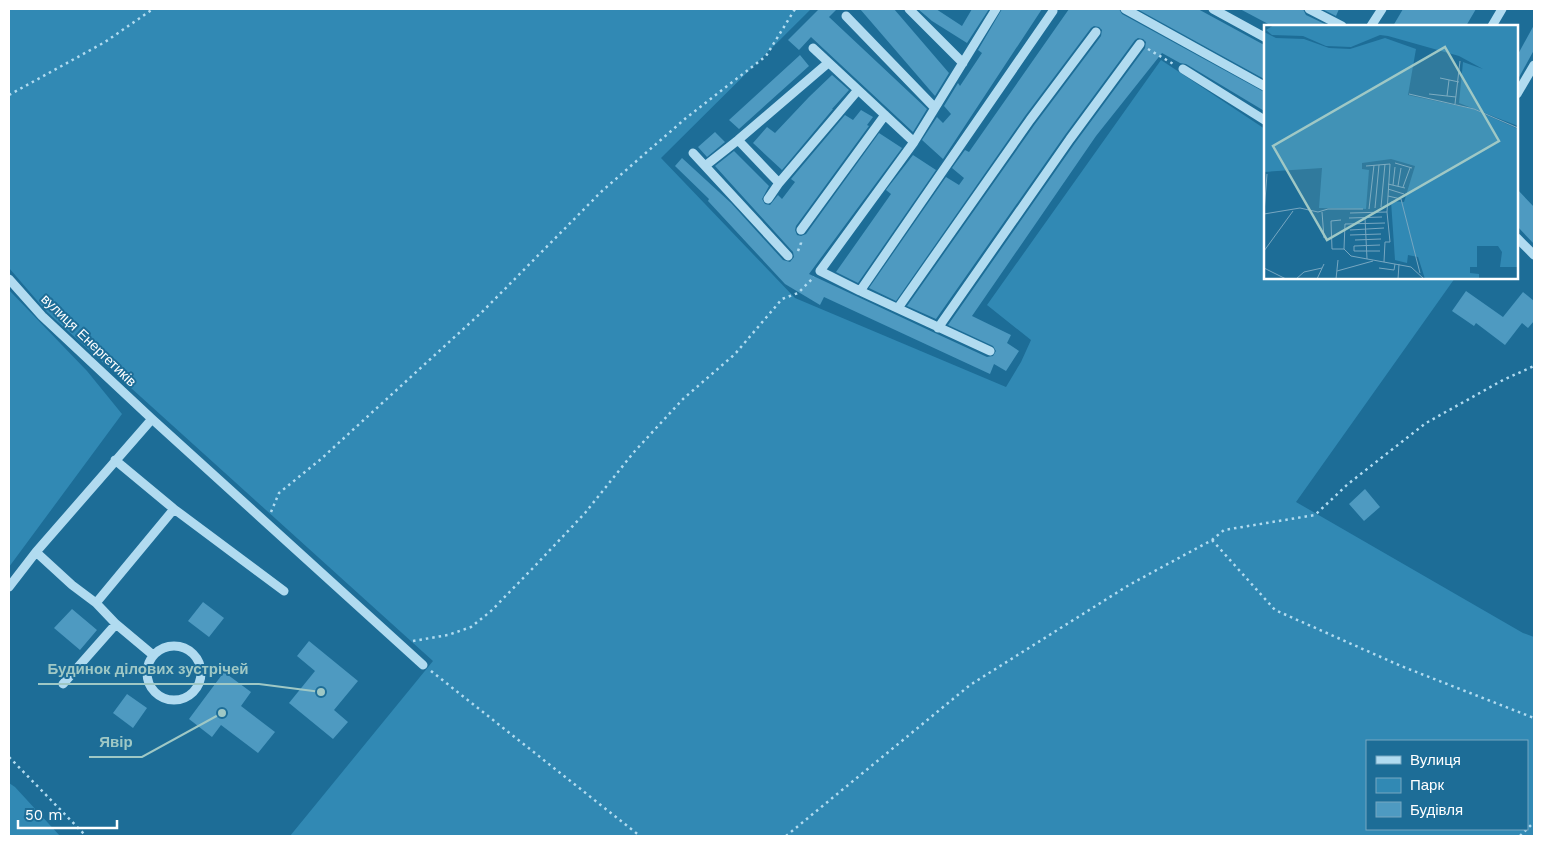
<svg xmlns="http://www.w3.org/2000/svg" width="1543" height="845" font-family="'Work Sans',sans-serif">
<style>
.green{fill:#3189b4;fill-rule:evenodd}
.building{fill:#4e9ac1}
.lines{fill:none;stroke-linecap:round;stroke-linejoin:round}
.path{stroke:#b1dbf0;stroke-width:2.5;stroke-dasharray:2.5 4;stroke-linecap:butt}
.minor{stroke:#b1dbf0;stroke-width:9}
.labels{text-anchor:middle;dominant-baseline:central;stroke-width:4;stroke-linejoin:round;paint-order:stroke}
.street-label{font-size:14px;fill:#fff;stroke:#1d6d97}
.inset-road{fill:none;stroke:#77a7c1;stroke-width:1}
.view{fill:#9fc8c5;fill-opacity:0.15;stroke:#9fc8c5;stroke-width:2.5}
.inset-edge{fill:none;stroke:#fff;stroke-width:2.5}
.leader{fill:none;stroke:#9fc8c5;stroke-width:2}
.callout-dot{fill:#9fc8c5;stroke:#1d6d97;stroke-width:2}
.callout-label{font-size:15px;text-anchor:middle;font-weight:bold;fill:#9fc8c5;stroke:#1d6d97;stroke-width:4;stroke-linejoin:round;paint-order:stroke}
</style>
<rect width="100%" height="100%" fill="#1d6d97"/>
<!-- green -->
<path class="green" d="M9 9H811L661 158 795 298 1006 387 1021 362 1031 340 987 305 1161 60 1265 129 1266 278H1455L1296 502 1523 633 1534 637V836H290L433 661 47 312 9 268ZM1367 741H1527V829H1367Z
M9 290 87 371 122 414 9 567Z
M9 783 15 787 60 836H9Z"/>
<!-- building -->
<path class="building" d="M819 9H837L829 17 927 109 913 132 811 37 799 50 788 40Z
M860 9H894L949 73 935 96Z
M918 9H936L962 26 972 9H989L967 43 932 21Z
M1002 9H1042L943 159 922 140 937 117 943 123 951 114 944 106 958 83 960 86 982 53 978 50Z
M1069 9H1119L1122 14 1266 93V112L1186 64 1180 63 1162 53 1096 136 972 316 1011 335 1007 343 1019 351 1006 371 994 364 990 374 824 297 820 305 785 284 708 201 709 199 675 166 682 158 731 203 783 260 790 262 794 257 793 252 715 166 734 151 769 186 762 199 765 204 770 205 778 195 782 199 795 182 791 179 845 115 853 120 861 110 873 117 867 125 869 126 796 226 795 230 797 235 801 236 806 234 879 133 902 148 809 274 935 333 987 357 993 356 996 351 993 346 948 325 1075 143 1145 48 1146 42 1143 39 1138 38 1135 40 1065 135 936 319 907 306 1035 124 1101 36 1102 30 1099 27 1094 26 1091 28 1025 116 896 301 869 288 946 177 959 185 964 178 952 168 965 150 969 152Z
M1137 9H1198L1266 46V80Z
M1240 9H1303L1306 15 1329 26H1272Z
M1322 9H1339L1336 16Z
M1403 9H1476L1466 26H1393Z
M1534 25V50L1517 81V56Z
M800 55 809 66 739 129 729 120Z
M832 75 849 90 832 109H833L782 170 753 143 767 127 775 133 809 97Z
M715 132 725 142 707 157 698 147Z
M913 155 936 170 858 283 836 272 891 194 886 190Z
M1517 189 1534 207V244L1517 226Z
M1466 291 1503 317 1523 292 1534 301V321L1528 328 1522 323 1505 345 1476 323 1474 326 1452 311Z
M1365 489 1380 507 1364 521 1349 504Z
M203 602 224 618 209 637 188 621Z
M72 609 97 630 80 650 54 628Z
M309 641 358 681 334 710 348 722 333 739 289 703 315 671 297 656Z
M224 672 251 692 241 706 275 732 258 753 221 725 212 737 189 719Z
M127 694 147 708 133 728 113 713Z"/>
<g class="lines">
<!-- path -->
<path class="path" d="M1148 49 1175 65
M9 95 105 42 153 9
M798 251 801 243V240
M271 512 279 493 321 459 483 311 602 191 686 118 766 56 795 9
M1212 540 1275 610 1401 666 1534 718
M413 641 448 635 471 627 491 611 532 569 585 513 634 452 683 399 735 354 782 299 798 293 814 277
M431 671 640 836
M9 757 86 836
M786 836 970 685 1129 585 1212 540 1224 530 1315 515 1348 484 1426 423 1503 380 1534 366
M1520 836 1534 822"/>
<!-- minor -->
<path class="minor" d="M909 9 963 63
M1125 9 1266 87
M1213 9 1266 38
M1309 9 1342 26
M846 16 935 108
M1371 26 1382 9
M1492 26 1502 9
M813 48 914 142
M1183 69 1266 121
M1517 94 1534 65
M738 140 779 183
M693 153 788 256
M705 166 738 140 828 63
M768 199 779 183 858 90
M801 230 885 115
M1517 238 1534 255
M9 279 42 316 152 419 423 665
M860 291 1053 11
M898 308 1030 120 1096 32
M938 328 1070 139 1140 44
M990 351 860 291 820 271 914 142 996 9
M115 460 174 509 284 591
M36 552 72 585 96 603 116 624 153 655
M9 587 36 552 152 419
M96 603 174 509
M147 673a27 27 0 1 1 54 0a27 27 0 1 1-54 0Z
M63 684 116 624"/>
</g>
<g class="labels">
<!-- street labels -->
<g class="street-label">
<text transform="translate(89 340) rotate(44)">вулиця Енергетиків</text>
</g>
</g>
<!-- overview -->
<g transform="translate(1264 25)">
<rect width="254" height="254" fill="#1d6d97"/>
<path d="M10 0H254V101L195 78 199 37 219 44 195 31 124 11 116 10 87 22 62 21 39 11 8 10 2 5ZM0 7 12 13 40 14 65 23 86 24 121 13 152 24 144 70 209 84 254 104V242H236L238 227 234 221H213V242H206V248L215 249V254H161L154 232 144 230 143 238 131 235 127 176 140 177 151 141 127 134 98 138V144L105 145 102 184 55 183 58 143 0 147Z" fill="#3189b4"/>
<path class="inset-road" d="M176 53 195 57M145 69 210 84 254 103M165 69 192 72M183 71 185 55M191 79 196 36M131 138 148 143M102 141 126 139 123 187 126 217H121L120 237M124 159 141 163M129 160 131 142M134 161 137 143M139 162 146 143M124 164 140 169M124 171 137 174 156 248M117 182 121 139M111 183 115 140M105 184 110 140M58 187 60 213M0 188 3 149M86 188 123 187M0 189 36 183 54 187 64 184H99M85 193 118 192M101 193 103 234M77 195 67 196 68 224H80M86 205 120 203M86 210 117 209M91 215 117 214M80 224 87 231 147 242 160 254M80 224 81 199 121 198M0 226 29 186M116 226H90V221L116 220M0 243 22 254M115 243 130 245 131 239M73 246 109 236M32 254 40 247 58 243M53 254 60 239M72 254 74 235M134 254 135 239"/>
<path class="view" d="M181 22 235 116 63 215 9 121Z"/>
<rect width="254" height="254" class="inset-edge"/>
</g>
<!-- callouts -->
<path class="leader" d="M321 692L259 684H38M222 713L142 757H89"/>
<g class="callout-dot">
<circle cx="321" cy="692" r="5"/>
<circle cx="222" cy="713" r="5"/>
</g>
<g class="callout-label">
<text x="148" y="674">Будинок ділових зустрічей</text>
<text x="116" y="747">Явір</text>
</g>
<!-- border -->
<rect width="1543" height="845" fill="none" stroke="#ffffff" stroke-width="20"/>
<!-- legend -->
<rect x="1366" y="740" width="162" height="90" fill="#1d6d97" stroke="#77a7c1"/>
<rect x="1376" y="756" width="25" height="8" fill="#b1dbf0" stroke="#77a7c1"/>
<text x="1410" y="765" font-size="15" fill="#ffffff">Вулиця</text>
<rect x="1376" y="778" width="25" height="15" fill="#3189b4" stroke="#77a7c1"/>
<text x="1410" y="790" font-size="15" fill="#ffffff">Парк</text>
<rect x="1376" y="802" width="25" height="15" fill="#4e9ac1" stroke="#77a7c1"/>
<text x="1410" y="815" font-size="15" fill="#ffffff">Будівля</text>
<!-- scale -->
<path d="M18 820v8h99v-8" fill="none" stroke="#ffffff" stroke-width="2.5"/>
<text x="25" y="820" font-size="15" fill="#ffffff" stroke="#1d6d97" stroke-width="4" paint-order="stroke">50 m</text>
</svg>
